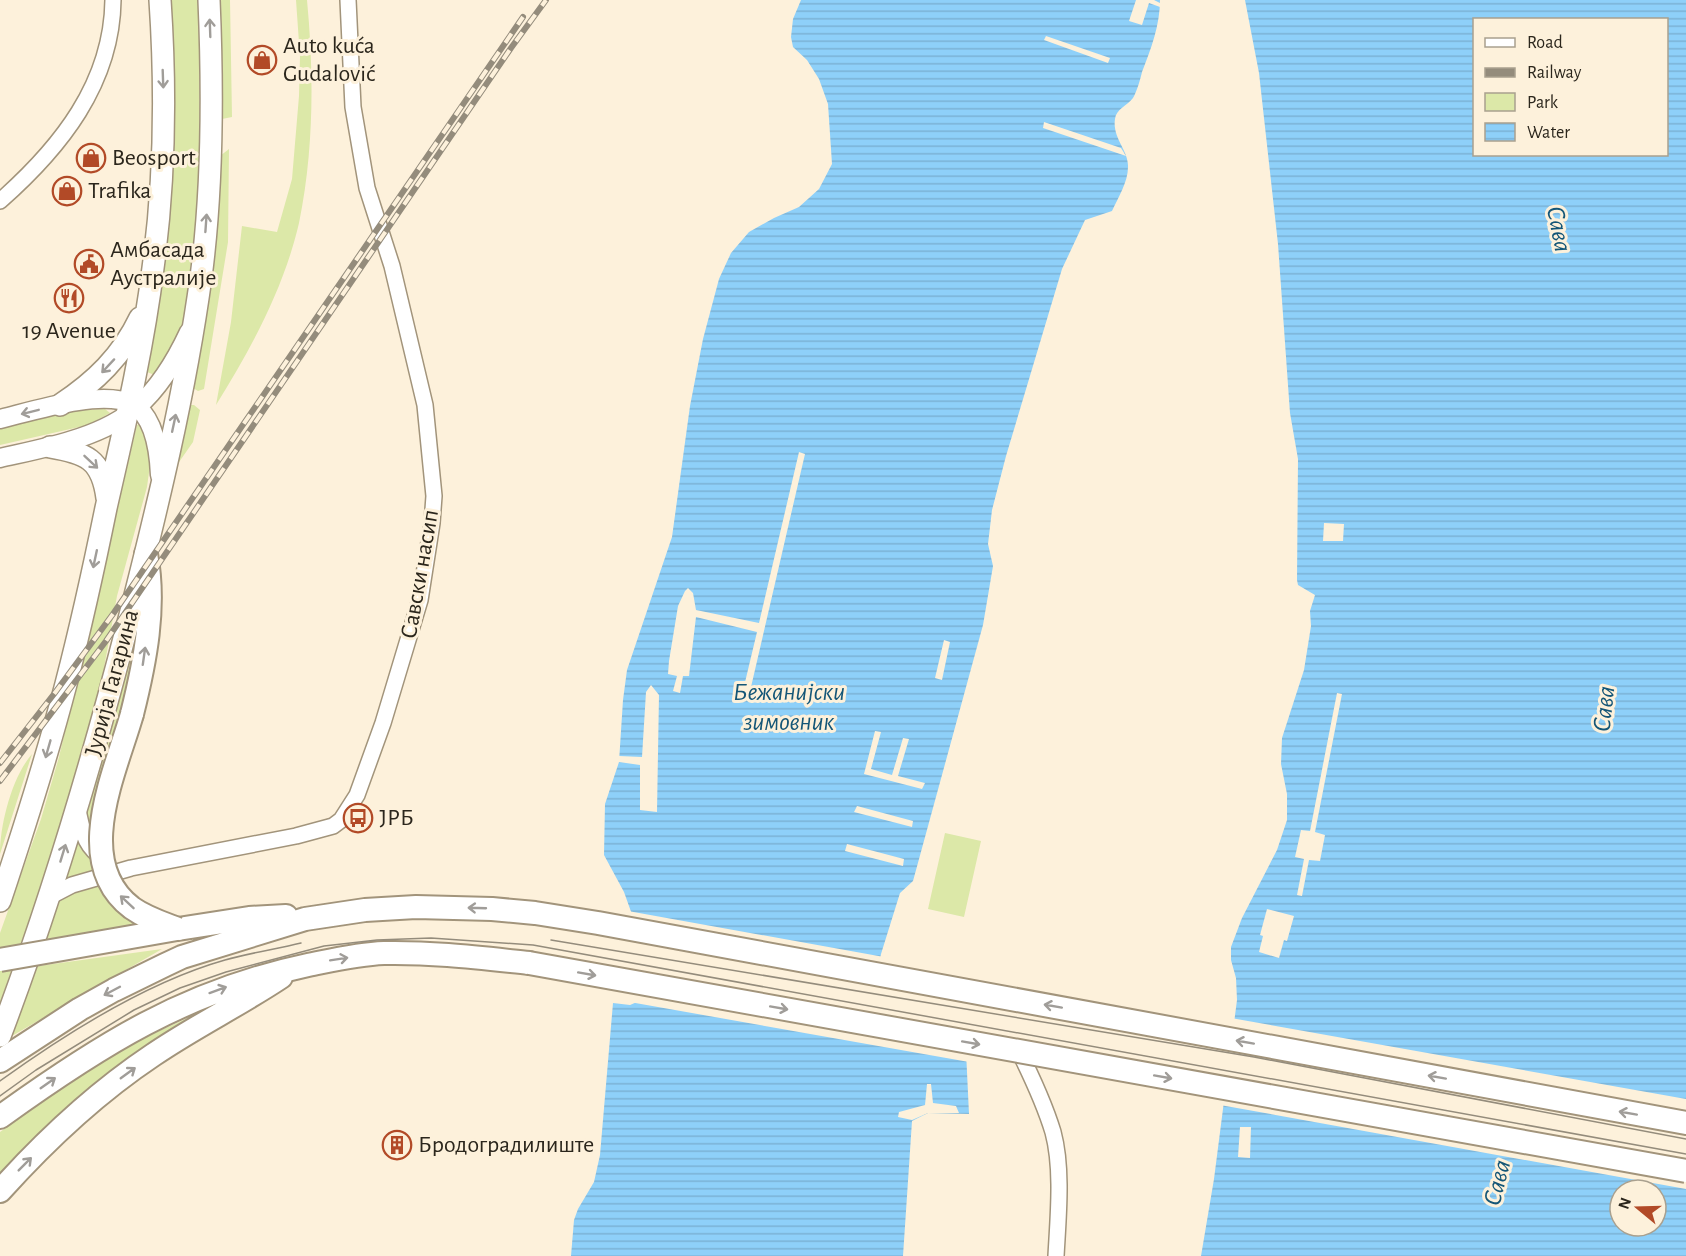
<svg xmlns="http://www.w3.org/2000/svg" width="1686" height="1256" font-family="'Alegreya Sans',sans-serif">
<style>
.green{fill:#dce8a8}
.water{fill:url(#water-rules);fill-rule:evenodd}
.pier{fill:#fdf1db}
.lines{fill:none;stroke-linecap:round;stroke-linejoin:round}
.minor-casing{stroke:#a2947b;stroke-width:18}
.tertiary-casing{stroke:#a2947b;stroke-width:21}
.secondary-casing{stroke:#a2947b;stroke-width:24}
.primary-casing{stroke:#a2947b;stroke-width:26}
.minor{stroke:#fff;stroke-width:15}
.tertiary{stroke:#fff;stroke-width:18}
.secondary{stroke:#fff;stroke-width:21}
.primary{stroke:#fff;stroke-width:22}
.tram{stroke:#948c7c;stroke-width:1.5}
.rail-casing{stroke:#948c7c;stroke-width:6}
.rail{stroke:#fdf1db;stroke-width:4;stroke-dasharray:11;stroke-linecap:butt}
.primary-bridge-casing{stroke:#a2947b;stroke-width:26;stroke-linecap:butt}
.primary-bridge{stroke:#fff;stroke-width:22}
.oneway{stroke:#a09d99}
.labels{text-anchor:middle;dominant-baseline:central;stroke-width:6;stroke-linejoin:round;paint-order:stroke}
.poi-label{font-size:24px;fill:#2b261c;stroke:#fdf1db;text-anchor:start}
.street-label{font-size:24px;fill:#2b261c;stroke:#fdf1db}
.water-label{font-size:26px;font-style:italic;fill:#145677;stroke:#fdf1db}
</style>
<defs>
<pattern id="water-rules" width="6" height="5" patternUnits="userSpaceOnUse" patternTransform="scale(1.5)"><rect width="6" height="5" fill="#8ed0f9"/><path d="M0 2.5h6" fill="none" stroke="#7bb2d5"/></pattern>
</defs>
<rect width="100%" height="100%" fill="#fdf1db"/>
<!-- green -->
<path class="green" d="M169 0H199L200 156 195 236 183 323 177 341 157 376 147 372 168 234 173 155Z
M221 0H230L232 117 222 119Z
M296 0H307C314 73 314 151 299 223 284 288 251 349 216 405L231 322 242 226 277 232 292 179 299 96 300 57Z
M229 149 228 242 204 389 198 391 193 388 213 268 219 204 220 156Z
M189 405H194L200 410 193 442 177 465Z
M105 409 110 413 88 425 0 445V428L79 410Z
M140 424 148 440 150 465 147 487 117 596 100 690 73 796 0 1003V933L41 819 59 757 137 425Z
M143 608 132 681 92 838 83 808Z
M32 754 0 854C0 824 12 777 32 754Z
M76 827 97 864 95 872 58 884Z
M945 833 981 841 964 917 928 909Z
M103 884 148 925 40 942 57 898Z
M162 949 5 1040 31 967Z
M203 1011 0 1179V1132L113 1052Z"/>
<!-- water -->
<path class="water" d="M801 0H1160C1160 25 1151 49 1142 72 1140 80 1137 91 1133 98 1127 106 1116 109 1115 119 1112 138 1129 151 1128 167 1128 182 1118 198 1112 211L1085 220 1062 269 1006 456 992 510 988 544 993 566 983 625 913 881 900 893 881 954 877 972V1016L966 1051 969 1114 928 1113 912 1121 903 1256H571L574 1220 578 1209 594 1182 600 1155 613 1003 630 1005 653 995 655 979 624 892 604 855 605 804 619 762 623 700 627 670 672 537 690 406 703 339 719 279 731 253 749 232 774 218 799 207 819 189 832 164 828 104 819 79 807 60 793 47 791 37 793 19Z
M1245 0H1686V1256H1201L1214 1179 1237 1000 1236 978 1231 960V947L1242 918 1277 850 1287 820V794L1281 764 1282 738 1304 670 1311 626 1310 611 1315 595 1298 585 1297 580 1298 459 1290 413 1278 244 1259 73ZM1474 20H1666V154H1474ZM1620 1190H1656V1226H1620Z"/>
<!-- pier -->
<path class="pier" d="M1136 0H1154L1160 3V7L1149 3 1142 25 1129 21Z
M1046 36 1110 58 1108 63 1044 40Z
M1044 122 1121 148 1126 156 1043 128Z
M799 452 805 454 748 700 741 699 757 632 696 617 689 676H683L680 693 673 691 677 676 668 674 669 661 678 606 685 591 688 588 693 593 696 610 759 623Z
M1324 523 1344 524 1343 541H1323Z
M944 640 950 642 942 680 935 678Z
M651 685 659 695 657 812 640 810V765L619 762V756L642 757 646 692Z
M1337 693 1342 694 1315 832 1325 835 1320 861 1309 860 1302 896 1297 895 1304 859 1295 857 1301 830 1310 831Z
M875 731 881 732 871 769 892 775 903 738 909 739 898 776 925 783 922 789 864 774Z
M857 806 913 821 912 827 854 812Z
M847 844 904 859 903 866 845 851Z
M1267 909 1294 916 1287 941 1284 940 1279 958 1259 952 1263 936 1260 935Z
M628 911 884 957 880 973V1016L969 1050V1062L624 1001 630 1002 651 993 652 980Z
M1231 1018 1686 1099V1189L1220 1105Z
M927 1084H931L933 1103 956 1106 959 1113H928L912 1120 898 1117 899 1112 925 1105Z
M1240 1127H1251L1250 1158 1238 1157Z"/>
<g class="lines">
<!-- minor casing -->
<g class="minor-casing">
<path id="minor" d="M0 201C60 148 112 84 113 0
M78 810C83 833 84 846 105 860
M49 897 72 885 131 868 296 836 333 826 341 820 357 795 383 723 420 600 432 523 434 496 425 405 392 266 367 188 353 107 348 0
M1017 1047C1031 1075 1044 1102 1053 1132 1063 1169 1058 1218 1056 1256"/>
</g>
<!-- tertiary casing -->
<g class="tertiary-casing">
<path id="tertiary" d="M0 419C33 411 101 389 132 404 155 416 159 453 160 475
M0 458C44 448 102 438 137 407 160 387 176 360 189 332"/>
</g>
<!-- secondary casing -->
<g class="secondary-casing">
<path id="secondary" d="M60 405C95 382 122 356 140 318
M50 447C86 453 102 459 107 498
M0 901C24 829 47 757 66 684 81 626 94 567 106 508 124 429 143 349 153 268 165 179 166 89 160 0
M0 1036C51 901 92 763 128 623 157 509 185 394 201 277 213 186 213 93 209 0"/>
</g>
<!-- primary casing -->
<g class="primary-casing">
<path id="primary" d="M132 714C145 662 156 607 146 554
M178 929 249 918 286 916
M0 1061 80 1009 114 990 165 965 182 957 305 919 365 910 416 907 492 909 535 913 598 923 1686 1123
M0 1117C100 1045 185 991 308 965 333 960 358 954 384 953 433 952 481 958 529 963
M0 1191C45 1141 96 1093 153 1055 194 1027 239 1005 281 977"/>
</g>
<!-- minor -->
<use href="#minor" class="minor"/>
<!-- tertiary -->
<use href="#tertiary" class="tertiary"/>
<!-- secondary -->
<use href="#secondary" class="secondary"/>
<!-- primary -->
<use href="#primary" class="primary"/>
<!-- tram -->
<path class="tram" d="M551 940 1254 1057 1686 1139
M0 1081C65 1034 147 982 225 960 250 953 276 949 301 943
M0 1096 36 1070 134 1010 180 988 226 972 324 946 377 940 431 938 533 945 1686 1154"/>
<!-- rail casing -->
<g class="rail-casing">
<path id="rail" d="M0 763 54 694 113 614 523 17
M0 781 106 641 511 48 546 0"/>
</g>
<!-- rail -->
<use href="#rail" class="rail"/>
<!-- primary-bridge casing -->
<g class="primary-bridge-casing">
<path id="primary-bridge" d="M132 714C116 771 71 862 132 908 146 918 162 923 178 929
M0 960 177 929
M529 963 1686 1171"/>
</g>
<!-- primary-bridge -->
<use href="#primary-bridge" class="primary-bridge"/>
</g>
<!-- one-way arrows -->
<defs><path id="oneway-shaft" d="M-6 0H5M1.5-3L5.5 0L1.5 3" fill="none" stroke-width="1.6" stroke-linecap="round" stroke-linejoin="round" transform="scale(1.5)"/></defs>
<g class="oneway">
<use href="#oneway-shaft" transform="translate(210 28) rotate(-92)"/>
<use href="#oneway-shaft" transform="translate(163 79) rotate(88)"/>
<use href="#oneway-shaft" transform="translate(206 223) rotate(-86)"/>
<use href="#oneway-shaft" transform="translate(108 366) rotate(133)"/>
<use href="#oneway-shaft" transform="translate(30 412) rotate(166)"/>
<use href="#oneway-shaft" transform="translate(174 423) rotate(-78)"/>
<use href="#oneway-shaft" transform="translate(91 462) rotate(43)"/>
<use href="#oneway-shaft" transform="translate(95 559) rotate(102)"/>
<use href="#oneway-shaft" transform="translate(144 656) rotate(-82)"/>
<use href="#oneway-shaft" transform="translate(48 749) rotate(106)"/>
<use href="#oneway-shaft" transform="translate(63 853) rotate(-73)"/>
<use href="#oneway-shaft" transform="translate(127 902) rotate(-137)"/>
<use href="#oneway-shaft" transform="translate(477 908) rotate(-178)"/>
<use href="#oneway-shaft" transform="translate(339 959) rotate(-9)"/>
<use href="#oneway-shaft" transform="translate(587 974) rotate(10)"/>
<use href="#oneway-shaft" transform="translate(218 990) rotate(-20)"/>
<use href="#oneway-shaft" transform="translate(112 991) rotate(152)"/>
<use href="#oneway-shaft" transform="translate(1053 1006) rotate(-170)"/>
<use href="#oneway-shaft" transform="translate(779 1008) rotate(10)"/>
<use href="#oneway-shaft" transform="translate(1245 1042) rotate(-170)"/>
<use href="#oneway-shaft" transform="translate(971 1043) rotate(10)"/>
<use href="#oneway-shaft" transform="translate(128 1073) rotate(-36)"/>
<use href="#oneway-shaft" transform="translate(1163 1077) rotate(10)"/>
<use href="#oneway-shaft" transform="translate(1437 1077) rotate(-170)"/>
<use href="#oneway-shaft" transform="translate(48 1083) rotate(-35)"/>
<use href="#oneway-shaft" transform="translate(1628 1113) rotate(-170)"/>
<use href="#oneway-shaft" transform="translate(25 1164) rotate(-45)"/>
</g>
<!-- icons -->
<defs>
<g id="shop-ring" transform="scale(1.5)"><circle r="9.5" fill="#fdf1db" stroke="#b24a27" stroke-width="1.5"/><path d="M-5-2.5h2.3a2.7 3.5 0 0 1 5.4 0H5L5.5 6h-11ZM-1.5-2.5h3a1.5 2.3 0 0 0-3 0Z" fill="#b24a27"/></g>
<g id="civic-ring" transform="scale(1.5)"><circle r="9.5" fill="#fdf1db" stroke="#b24a27" stroke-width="1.5"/><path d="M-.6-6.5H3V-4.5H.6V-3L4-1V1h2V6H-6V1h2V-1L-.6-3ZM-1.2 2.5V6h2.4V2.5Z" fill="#b24a27"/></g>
<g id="restaurant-ring" transform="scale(1.5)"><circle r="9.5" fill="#fdf1db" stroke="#b24a27" stroke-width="1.5"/><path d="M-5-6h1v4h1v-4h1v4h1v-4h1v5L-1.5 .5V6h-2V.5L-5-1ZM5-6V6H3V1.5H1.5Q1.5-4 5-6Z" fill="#b24a27"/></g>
<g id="bus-ring" transform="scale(1.5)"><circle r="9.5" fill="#fdf1db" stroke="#b24a27" stroke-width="1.5"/><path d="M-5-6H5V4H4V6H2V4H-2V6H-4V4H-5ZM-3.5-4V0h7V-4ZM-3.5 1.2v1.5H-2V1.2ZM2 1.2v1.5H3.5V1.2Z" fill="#b24a27"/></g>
<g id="building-ring" transform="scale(1.5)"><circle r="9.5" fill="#fdf1db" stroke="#b24a27" stroke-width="1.5"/><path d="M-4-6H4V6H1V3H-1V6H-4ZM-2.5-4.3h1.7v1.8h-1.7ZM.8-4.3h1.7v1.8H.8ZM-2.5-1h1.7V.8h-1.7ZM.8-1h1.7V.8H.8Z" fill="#b24a27"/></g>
</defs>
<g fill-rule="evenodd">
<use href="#shop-ring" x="262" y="60"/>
<use href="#shop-ring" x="91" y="158"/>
<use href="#shop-ring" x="67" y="191"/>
<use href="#civic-ring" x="89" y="264"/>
<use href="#restaurant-ring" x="69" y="298"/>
<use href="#bus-ring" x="358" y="818"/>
<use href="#building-ring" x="397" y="1145"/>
</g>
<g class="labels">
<!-- poi labels -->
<g class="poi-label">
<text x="283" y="46">Auto kuća<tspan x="283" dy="28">Gudalović</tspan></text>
<text x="112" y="158">Beosport</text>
<text x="88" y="191">Trafika</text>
<text x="110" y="250">Амбасада<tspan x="110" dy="28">Аустралије</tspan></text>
<text x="69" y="331" text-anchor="middle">19 Avenue</text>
<text x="379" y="818">ЈРБ</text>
<text x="418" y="1145">Бродоградилиште</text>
</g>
<!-- street labels -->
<g class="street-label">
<text transform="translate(420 574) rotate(-80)">Савски насип</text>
<text transform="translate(112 683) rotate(-75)">Јурија Гагарина</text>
</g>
<!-- water labels -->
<g class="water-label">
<text transform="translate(1559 229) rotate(79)">Сава</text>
<text x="789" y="692">Бежанијски<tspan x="789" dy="30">зимовник</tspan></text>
<text transform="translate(1604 709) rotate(-84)">Сава</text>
<text transform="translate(1497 1183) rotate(-76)">Сава</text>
</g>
</g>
<!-- legend -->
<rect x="1473" y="18" width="195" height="138" fill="#fdf1db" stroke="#a9a08f" stroke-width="1.5"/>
<rect x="1485" y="38" width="30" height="9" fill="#ffffff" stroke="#a9a08f" stroke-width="1.5"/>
<text x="1527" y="48" font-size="18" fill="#2b261c">Road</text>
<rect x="1485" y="68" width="30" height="9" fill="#948c7c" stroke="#a9a08f" stroke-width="1.5"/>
<text x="1527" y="78" font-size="18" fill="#2b261c">Railway</text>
<rect x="1485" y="93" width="30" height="18" fill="#dce8a8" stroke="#a9a08f" stroke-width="1.5"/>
<text x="1527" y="108" font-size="18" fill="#2b261c">Park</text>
<rect x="1485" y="123" width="30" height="18" fill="url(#water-rules)" stroke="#a9a08f" stroke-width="1.5"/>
<text x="1527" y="138" font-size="18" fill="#2b261c">Water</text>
<!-- north arrow -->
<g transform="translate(1638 1208) rotate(289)"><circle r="28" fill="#fdf1db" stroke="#a9a08f" stroke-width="1.5"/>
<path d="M0-4.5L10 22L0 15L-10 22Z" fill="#b24a27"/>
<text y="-9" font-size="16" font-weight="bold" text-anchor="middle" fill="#2b261c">N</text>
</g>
</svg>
